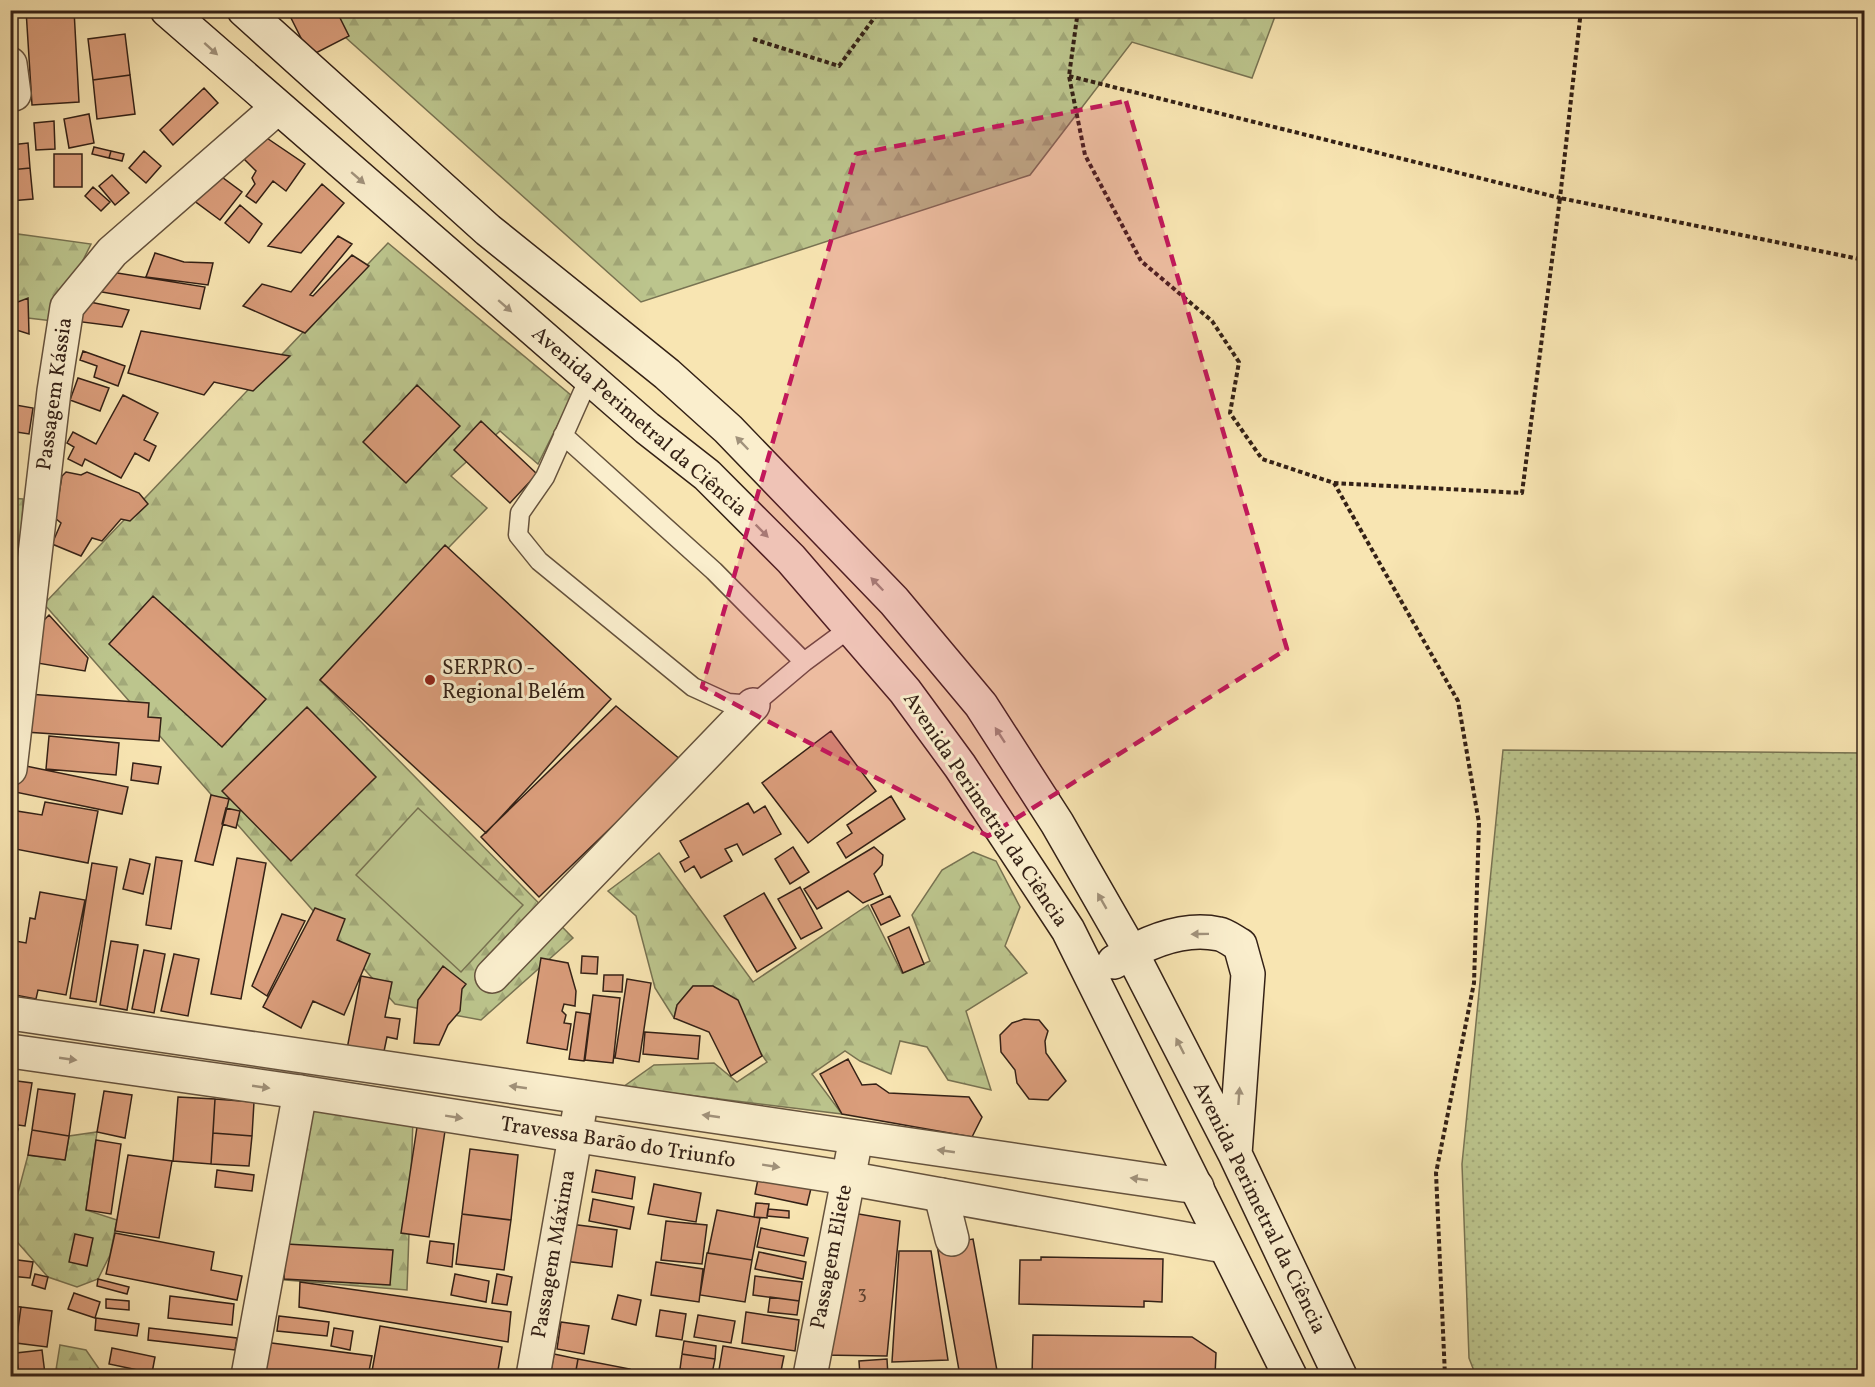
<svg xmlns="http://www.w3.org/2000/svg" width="1875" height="1387" font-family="Vollkorn,serif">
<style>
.green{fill:url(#green-dots);stroke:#787352;stroke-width:1.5}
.forest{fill:url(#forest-firs);stroke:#787352;stroke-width:1.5}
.pitch{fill:#bcc58d;stroke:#787352;stroke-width:1.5}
.building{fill:#da9d7b;stroke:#342116;stroke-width:1.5}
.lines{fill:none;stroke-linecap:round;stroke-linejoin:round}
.service-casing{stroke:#65523d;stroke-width:21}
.minor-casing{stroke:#65523d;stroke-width:36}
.tertiary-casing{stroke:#65523d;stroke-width:36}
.secondary-casing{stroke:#342116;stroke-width:36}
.path{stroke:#342116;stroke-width:4;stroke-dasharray:4.5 3;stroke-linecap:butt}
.service{stroke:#faeecd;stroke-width:18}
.minor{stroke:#faeecd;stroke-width:33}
.tertiary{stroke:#faeecd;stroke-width:33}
.secondary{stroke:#faeecd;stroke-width:33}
.oneway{fill:#a1927b}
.marked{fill:#c2185b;fill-opacity:0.2;stroke:#c2185b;stroke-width:4.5;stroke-dasharray:12 8;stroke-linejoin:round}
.poi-dot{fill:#8f2418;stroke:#faeecd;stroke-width:2}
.labels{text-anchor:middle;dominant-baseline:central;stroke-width:6;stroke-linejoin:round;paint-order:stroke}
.number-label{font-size:18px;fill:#5e402f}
.street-label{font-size:21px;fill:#342116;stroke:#faeecd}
.poi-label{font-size:21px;fill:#342116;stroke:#faeecd;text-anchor:start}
</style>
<defs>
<pattern id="green-dots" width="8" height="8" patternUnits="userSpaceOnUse" patternTransform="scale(1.5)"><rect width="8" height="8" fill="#bcc58d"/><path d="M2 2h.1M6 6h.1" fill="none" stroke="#a2a979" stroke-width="1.8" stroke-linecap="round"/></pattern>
<pattern id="forest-firs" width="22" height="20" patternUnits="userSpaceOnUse" patternTransform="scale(1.5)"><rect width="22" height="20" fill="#bcc58d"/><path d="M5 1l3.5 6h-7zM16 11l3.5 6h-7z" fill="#a2a979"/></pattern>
</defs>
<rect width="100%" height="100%" fill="#f8e5b2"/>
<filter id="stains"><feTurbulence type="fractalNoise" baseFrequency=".00333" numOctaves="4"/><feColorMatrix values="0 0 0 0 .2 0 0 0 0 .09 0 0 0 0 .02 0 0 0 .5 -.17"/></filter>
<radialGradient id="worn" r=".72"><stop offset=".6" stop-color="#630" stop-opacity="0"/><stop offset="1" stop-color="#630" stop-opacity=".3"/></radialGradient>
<!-- green -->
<path class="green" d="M1503 750 1864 753V1376H1476L1469 1358 1462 1164Z"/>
<!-- forest -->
<path class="forest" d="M316 11H1277L1252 78 1132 42 1030 175 641 302Z
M11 233 91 244 53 321 11 316Z
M388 243 572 396 538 464 500 431 451 476 487 508 320 680 573 938 481 1020 395 1004 44 604Z
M10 498 23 499 21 549H11Z
M973 852 996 861 1020 907 1005 946 1027 973 966 1011 991 1090 948 1080 927 1047 900 1041 891 1074 860 1061 845 1051 812 1074 842 1114 623 1087 654 1065 714 1063 737 1082 767 1062 713 986H693L677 1005 674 1018 655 988 636 916 608 891 659 853 753 982 868 905 902 973 930 961 912 915 942 870Z
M310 1104 413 1119 407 1290 274 1279Z
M97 1132 86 1210 117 1220 110 1255 98 1279 77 1287 48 1277 11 1235V1219L28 1155 65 1160 69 1136Z
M60 1345 86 1350 104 1376H55Z"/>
<!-- pitch -->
<path class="pitch" d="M418 808 523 905 461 972 356 875Z"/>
<!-- building -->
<path class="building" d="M26 10H74L79 102 32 105Z
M287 10H336L349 36 310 56Z
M125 34 130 75 93 80 88 39Z
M130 75 135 114 97 119 93 80Z
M204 88 218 103 173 145 160 130Z
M89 114 94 143 69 148 64 119Z
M54 121 55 149 36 150 34 123Z
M255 130 305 164 286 191 273 181 256 203 246 196 255 184 252 178 256 171 236 151Z
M28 143 30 168 10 170V145Z
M94 147 111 151 109 158 92 154Z
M111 151 124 154 122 161 109 158Z
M144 151 161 166 146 183 129 168Z
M54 154H82V187H54Z
M30 168 33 199 10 201V170Z
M211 169 242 192 220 220 189 197Z
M112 175 129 193 115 205 99 186Z
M322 184 344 203 301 253 268 246Z
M93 187 110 202 101 211 85 196Z
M240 205 262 224 249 243 225 223Z
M338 236 352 244 310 295 313 296 352 255 369 266 305 333 243 306 262 284 291 292Z
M155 253 184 262 213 263 208 285 146 277Z
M111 272 205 287 200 309 96 291Z
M28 298 29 334 10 328V305Z
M85 301 129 310 122 327 74 321Z
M141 331 290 356 253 391 214 382 204 395 128 373Z
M83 351 125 366 118 386 94 377 97 366 80 360Z
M78 378 109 388 100 411 70 400Z
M417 385 460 426 406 483 363 442Z
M123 395 158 413 144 440 156 446 149 461 135 453 121 478 85 459 82 466 68 459 74 447 67 443 73 432 96 444Z
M10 404 33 408 29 434 10 431Z
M481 421 537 474 510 503 454 450Z
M66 472 81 475 87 472 139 493 148 504 130 521 121 519 102 541 92 538 81 556 52 544 61 523 55 518 62 476Z
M445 545 611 699 486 833 320 680Z
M10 559 18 560 16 583H10Z
M153 596 266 699 222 747 109 644Z
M49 615 88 658 85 671 31 662 38 626Z
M28 694 149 703 148 717 161 718 159 741 25 732Z
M616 706 681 760 539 897 481 837Z
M307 707 376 777 291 861 222 791Z
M831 731 876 791 808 843 762 783Z
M49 736 119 743 116 775 46 769Z
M133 763 161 767 158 784 131 780Z
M21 765 128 787 122 814 15 792Z
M211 795 229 799 213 865 195 861Z
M891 796 905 819 846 858 837 843 852 833 847 825Z
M45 802 98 811 88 863 10 848V810L42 815Z
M748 803 754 813 765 806 781 834 743 855 737 844 725 849 732 861 701 878 694 866 685 872 680 862 689 857 680 841Z
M226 808 240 811 236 828 222 824Z
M793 847 809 872 790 884 775 859Z
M874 847 883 855 882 865 874 874 883 894 863 903 848 891 817 909 804 889Z
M156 857 182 861 171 929 146 925Z
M237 858 266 863 241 999 211 994Z
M130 859 150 864 143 894 123 889Z
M92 863 117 867 96 1002 70 998Z
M800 887 822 928 801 939 778 899Z
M40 892 85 900 66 995 38 990 36 999 10 994V955H13L15 941 26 943 30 918 35 919Z
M764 893 796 948 757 972 724 916Z
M890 896 900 916 881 925 871 905Z
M315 908 345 919 337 940 370 954 344 1015 313 1001 301 1028 263 1007Z
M282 914 305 921 267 996 252 986Z
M909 927 924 964 903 973 888 937Z
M111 941 138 945 127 1010 100 1005Z
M144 950 165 954 154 1013 132 1009Z
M174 954 199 959 188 1016 161 1011Z
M582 956 598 957 597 974 581 973Z
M541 958 568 963 576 991 575 1006 564 1004 562 1011 566 1015 564 1023 571 1024 567 1050 527 1043Z
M443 966 466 984 462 989 460 1011 448 1025 439 1045 414 1043 418 1000Z
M604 975H623L622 992 603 991Z
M361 976 392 982 385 1017 400 1019 397 1039 387 1037 383 1056 347 1049Z
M627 979 651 983 639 1062 615 1058Z
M693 986H713L738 1000 762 1056 731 1076 709 1032 674 1018 677 1005Z
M593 995 620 998 613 1063 585 1060Z
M576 1012 590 1014 584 1061 569 1059Z
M1024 1019 1039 1020 1048 1031 1045 1041 1046 1053 1066 1081 1048 1100 1029 1099 1017 1083 1015 1070 1001 1052 1000 1035 1012 1023Z
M645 1032 700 1036 698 1059 643 1054Z
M848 1059 862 1085 876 1084 889 1093 969 1097 982 1117 972 1137 842 1114 820 1074Z
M17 1081 32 1083 25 1126 11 1124Z
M38 1089 75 1094 69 1136 32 1130Z
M104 1091 132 1095 125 1138 97 1132Z
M178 1097 215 1099 211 1164 173 1161Z
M215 1099 254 1102 252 1136 213 1133Z
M10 1126 18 1129 13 1147 10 1146Z
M417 1127 445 1131 429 1237 401 1233Z
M32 1130 69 1136 65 1160 28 1155Z
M213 1133 252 1136 249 1166 211 1164Z
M96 1140 121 1144 111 1214 86 1210Z
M470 1149 518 1155 511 1220 462 1214Z
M128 1155 172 1161 159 1238 115 1231Z
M760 1169 813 1180 807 1205 755 1194Z
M217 1170 254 1175 252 1191 215 1187Z
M596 1170 635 1177 632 1199 592 1192Z
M654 1184 701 1193 696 1222 648 1214Z
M593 1199 634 1207 630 1229 589 1221Z
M756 1203 769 1204 767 1218 754 1217Z
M768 1209 789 1211V1218L767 1216Z
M717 1210 760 1218 752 1260 708 1253Z
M847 1212 900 1221 887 1356 821 1355Z
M462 1214 511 1220 504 1270 456 1264Z
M666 1221 707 1225 702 1264 661 1260Z
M570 1224 617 1230 612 1267 564 1261Z
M761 1228 808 1238 804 1256 757 1247Z
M115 1233 214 1252 211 1270 242 1276 237 1300 106 1274Z
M75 1234 93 1238 87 1266 69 1262Z
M973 1239 998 1376H960L937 1245Z
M430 1241 454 1244 452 1267 427 1263Z
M286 1244 393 1250 390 1285 284 1279Z
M899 1251H931L948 1360 892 1362Z
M759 1252 806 1262 803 1279 755 1269Z
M707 1253 752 1260 745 1302 700 1295Z
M1041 1257 1163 1259 1162 1302 1144 1301V1307L1019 1304 1020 1260H1041Z
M10 1259 33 1262 30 1278 10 1276Z
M656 1262 703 1269 699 1302 651 1295Z
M35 1274 48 1277 45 1289 32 1285Z
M455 1274 489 1281 486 1302 451 1295Z
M497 1274 512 1277 507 1305 492 1303Z
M755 1276 802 1282 799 1301 753 1295Z
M98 1279 129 1287 127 1294 97 1286Z
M300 1282 511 1312 508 1342 299 1307Z
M74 1293 100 1302 95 1318 68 1309Z
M618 1295 641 1300 636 1325 612 1319Z
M170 1296 234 1304 232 1325 168 1318Z
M770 1297 799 1301 797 1315 768 1312Z
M106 1299 129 1301V1310L106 1308Z
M10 1306 21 1307 16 1343 10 1342Z
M21 1307 52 1311 47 1347 16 1343Z
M660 1310 686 1314 682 1340 656 1336Z
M746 1312 799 1320 795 1351 742 1343Z
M698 1315 735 1321 731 1343 694 1337Z
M279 1316 329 1322 327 1336 277 1331Z
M96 1318 139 1324 137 1336 95 1330Z
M561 1322 589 1326 584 1354 557 1349Z
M380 1326 502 1347 497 1376H406L372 1371Z
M149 1328 237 1338 235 1350 148 1340Z
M334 1328 353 1331 350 1350 331 1346Z
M1033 1335 1192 1337 1216 1353 1215 1376H1032Z
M684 1341 716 1346 715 1359 682 1354Z
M264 1342 372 1356 368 1376H260Z
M723 1346 784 1356 780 1376H718Z
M112 1348 155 1357 152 1373 109 1364Z
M42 1350 45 1374 19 1376 16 1353Z
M554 1354 578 1359 575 1376H550Z
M682 1354 715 1359 712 1374 680 1369Z
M578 1359 630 1369 629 1376H575Z
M887 1359 888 1376H860L859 1361Z
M938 1373V1376H888Z"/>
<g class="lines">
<!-- service casing -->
<g class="service-casing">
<path id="service" d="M589 378 545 477 520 513 518 535 539 561 693 687 728 703 753 705 804 662 850 628
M563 435 714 571 804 662"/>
</g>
<!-- minor casing -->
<g class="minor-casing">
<path id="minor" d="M10 64 14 94
M10 769 54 391 67 307 112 252 277 108
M492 976 753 705
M941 1195 952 1239
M248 1376 300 1092
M533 1376 582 1097
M810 1376 856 1138"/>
</g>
<!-- tertiary casing -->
<g class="tertiary-casing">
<path id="tertiary" d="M10 1013 1197 1187
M10 1051 300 1092 847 1178 1224 1246"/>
</g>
<!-- secondary casing -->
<g class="secondary-casing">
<path id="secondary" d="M167 10 647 428 707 475 791 559 905 691 960 766 1068 930 1290 1376
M244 10 488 230 667 374 728 429 894 601 981 705 1057 823 1131 952 1235 1154 1340 1376
M1114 962C1143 944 1183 926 1219 934 1225 935 1233 941 1240 945L1248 974 1235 1154"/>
</g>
<!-- path -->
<path class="path" d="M1078 10 1069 76 1085 155 1141 261 1212 321 1239 362 1230 413 1262 459 1334 483 1458 701 1479 823 1474 983 1436 1173 1445 1376
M753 39 839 66 880 10
M1069 76 1560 198 1581 10
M1334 483 1522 493 1560 198 1864 260"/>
<!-- service -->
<use href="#service" class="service"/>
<!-- minor -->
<use href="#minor" class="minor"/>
<!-- tertiary -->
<use href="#tertiary" class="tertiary"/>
<!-- secondary -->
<use href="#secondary" class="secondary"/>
</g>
<!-- one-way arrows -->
<defs><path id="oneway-solid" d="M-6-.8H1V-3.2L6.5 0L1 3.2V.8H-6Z" transform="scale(1.5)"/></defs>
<g class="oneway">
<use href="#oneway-solid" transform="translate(211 49) rotate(42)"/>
<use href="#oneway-solid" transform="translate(358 178) rotate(41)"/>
<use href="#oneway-solid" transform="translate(505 306) rotate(41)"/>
<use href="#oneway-solid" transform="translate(742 443) rotate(-134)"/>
<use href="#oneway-solid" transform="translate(762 531) rotate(45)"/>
<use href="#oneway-solid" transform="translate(877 584) rotate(-134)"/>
<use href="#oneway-solid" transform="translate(1000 735) rotate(-123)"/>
<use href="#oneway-solid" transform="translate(1102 901) rotate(-120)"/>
<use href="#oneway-solid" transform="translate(1200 934) rotate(179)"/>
<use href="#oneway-solid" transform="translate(1180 1046) rotate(-117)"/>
<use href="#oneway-solid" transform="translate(68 1059) rotate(8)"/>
<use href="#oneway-solid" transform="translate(261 1087) rotate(8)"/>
<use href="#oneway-solid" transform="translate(518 1087) rotate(-172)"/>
<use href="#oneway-solid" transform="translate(1239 1096) rotate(-86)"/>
<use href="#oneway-solid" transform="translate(711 1116) rotate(-172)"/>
<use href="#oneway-solid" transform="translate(454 1117) rotate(9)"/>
<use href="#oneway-solid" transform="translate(946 1151) rotate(-172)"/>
<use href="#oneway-solid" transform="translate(771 1166) rotate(9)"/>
<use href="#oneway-solid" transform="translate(1139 1179) rotate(-172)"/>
</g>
<!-- marked area -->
<path class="marked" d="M1126 101 1287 649 988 836 702 687 856 154Z"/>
<!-- markers -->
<circle class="poi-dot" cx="430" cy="680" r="6"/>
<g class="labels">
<!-- number labels -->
<g class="number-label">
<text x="862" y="1294">3</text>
</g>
<!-- street labels -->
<g class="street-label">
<text transform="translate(55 394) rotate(-82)">Passagem Kássia</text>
<text transform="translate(639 422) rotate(41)">Avenida Perimetral da Ciência</text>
<text transform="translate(985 810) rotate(56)">Avenida Perimetral da Ciência</text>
<text transform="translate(618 1143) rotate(9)">Travessa Barão do Triunfo</text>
<text transform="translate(1259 1208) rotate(64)">Avenida Perimetral da Ciência</text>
<text transform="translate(554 1254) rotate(-80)">Passagem Máxima</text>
<text transform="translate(832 1257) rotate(-79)">Passagem Eliete</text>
</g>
<!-- poi labels -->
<g class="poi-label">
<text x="442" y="668">SERPRO -<tspan x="442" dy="24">Regional Belém</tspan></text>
</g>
</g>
<!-- margin -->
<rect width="1875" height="1387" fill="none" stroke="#f8e5b2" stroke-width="36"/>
<rect x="12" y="12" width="1851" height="1363" fill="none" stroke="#342116" stroke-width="3"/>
<rect x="18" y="18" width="1839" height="1351" fill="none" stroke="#342116" stroke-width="1.5"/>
<rect width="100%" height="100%" filter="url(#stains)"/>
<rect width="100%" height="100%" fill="url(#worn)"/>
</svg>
